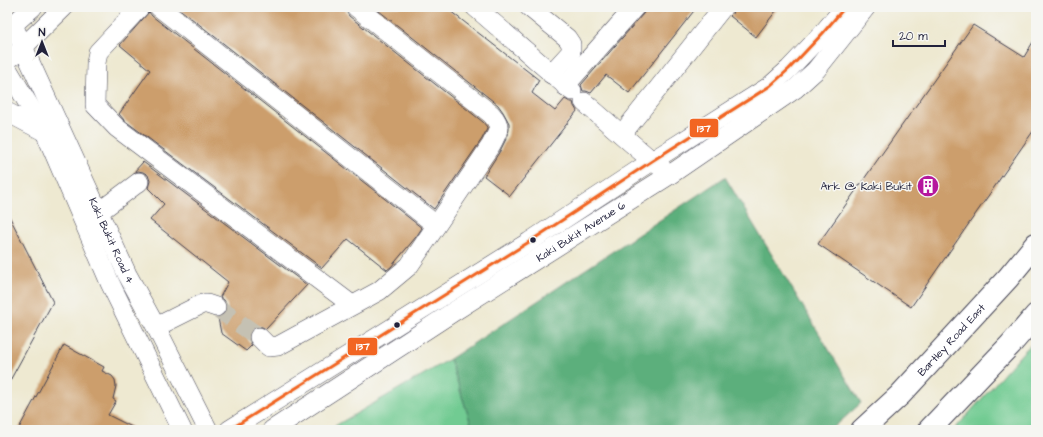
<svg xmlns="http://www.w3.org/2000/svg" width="1043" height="437" font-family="'Architects Daughter',sans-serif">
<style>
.green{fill:#71cb92;stroke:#4a7666}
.forest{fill:#5caf7c;stroke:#3f685c}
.building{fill:#cc9e6c}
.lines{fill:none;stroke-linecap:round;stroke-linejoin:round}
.minor-tunnel{stroke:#c5c1b3;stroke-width:19;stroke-dasharray:19 10;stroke-linecap:butt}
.minor-casing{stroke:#414052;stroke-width:20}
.highway-casing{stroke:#414052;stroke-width:24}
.minor{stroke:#fff;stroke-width:19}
.highway{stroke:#fff;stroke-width:22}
.bus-1-casing{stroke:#f6f6f2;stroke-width:6}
.bus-1{stroke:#f26522;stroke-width:3}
.bus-dot{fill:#22223b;stroke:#f6f6f2;stroke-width:1.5}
.labels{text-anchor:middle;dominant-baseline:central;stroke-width:3;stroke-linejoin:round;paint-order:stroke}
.poi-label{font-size:11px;fill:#22223b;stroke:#f6f6f2;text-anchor:end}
.street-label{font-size:11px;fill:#22223b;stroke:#f6f6f2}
.line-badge{stroke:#f6f6f2;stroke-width:1.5}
.badge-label{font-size:11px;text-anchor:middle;font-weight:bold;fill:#fff}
</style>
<rect width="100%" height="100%" fill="#f6f6f2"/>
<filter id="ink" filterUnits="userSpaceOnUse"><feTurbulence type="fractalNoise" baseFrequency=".025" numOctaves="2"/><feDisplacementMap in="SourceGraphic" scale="8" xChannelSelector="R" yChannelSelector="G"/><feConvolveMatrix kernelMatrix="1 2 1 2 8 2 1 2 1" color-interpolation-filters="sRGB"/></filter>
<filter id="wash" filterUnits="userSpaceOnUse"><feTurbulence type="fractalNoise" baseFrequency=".012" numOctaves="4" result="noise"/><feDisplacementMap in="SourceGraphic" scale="16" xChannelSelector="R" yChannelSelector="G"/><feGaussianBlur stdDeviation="0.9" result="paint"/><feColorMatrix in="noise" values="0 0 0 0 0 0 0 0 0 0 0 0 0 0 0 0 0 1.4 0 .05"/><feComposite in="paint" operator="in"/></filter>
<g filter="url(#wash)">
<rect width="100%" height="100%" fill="#eee9d1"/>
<!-- green -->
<path class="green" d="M1036 341V430H954L1025 350Z
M450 359 473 430H328Z"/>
<!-- forest -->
<path class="forest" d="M725 177 861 403 831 430H473L450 359Z"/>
<g id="blocks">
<!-- building -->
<path class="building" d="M177 7H345L346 11 349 16 483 122 487 127V129L482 139 434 209Z
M374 7H445L539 80 532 93 555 111 565 99 570 102H573L574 106 577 111 510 196 484 176 500 151 508 135 509 129V123L503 112 498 105Z
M646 7H697L629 93 606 75 591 93 586 91H583L581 85 643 14 646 10Z
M734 7H779L756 37 730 16 732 14Z
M149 12 152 16 422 228 416 237 391 267 387 270 348 239 322 268 124 120 119 114 150 70 120 45Z
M973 25 1024 57 1036 37V127L911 307 818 244Z
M143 162 307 285 266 329 262 327 257 326 251 330 249 334 248 339 252 345 246 351 221 333 218 318 224 315 227 310V305L224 300 220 297 228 282 150 220 164 204 148 188 150 181 148 175 143 172 138 171 133 173Z
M7 212 53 302 7 386Z
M64 345 104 367 102 371 112 376 115 380 116 386 113 399 116 401 108 415 138 430H18Z"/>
</g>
</g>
<g filter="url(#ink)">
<use href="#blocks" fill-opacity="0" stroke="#414052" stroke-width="1"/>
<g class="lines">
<!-- minor-tunnel -->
<path class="minor-tunnel" d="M216 307 259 337"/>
<!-- minor casing -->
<g class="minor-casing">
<g id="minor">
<path d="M140 7 98 52 96 63 95 105 117 128 352 305"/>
<path d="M159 7 436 225"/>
<path d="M475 7 572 91"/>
<path d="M529 7 567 38 571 44V52L551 74"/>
<path id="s1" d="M13 25 127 274 156 327 208 430"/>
<path d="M7 30 33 7"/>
<path d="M15 55 64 7"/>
<path d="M7 68 45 132 110 283 182 430"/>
<path d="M565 86 635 7"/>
<path d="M584 102 652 161 661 167"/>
<path d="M7 112 45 132"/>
<path d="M622 134 723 7"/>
<path d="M99 212 139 182"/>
<path d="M156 327 202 304H207L216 307"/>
<path d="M259 337 269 347 278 346 379 291 409 266 491 145C498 131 503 127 491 114L356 7"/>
<path d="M229 430 529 242 652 161 770 86 789 69 823 33 845 7"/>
<path id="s2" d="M272 430 453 312 671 174 795 89 816 70 866 7"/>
</g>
</g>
<!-- highway casing -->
<g class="highway-casing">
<g id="highway">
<path id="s3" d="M862 430 900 395 1008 278 1036 244"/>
<path d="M929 430 1011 344 1036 315"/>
</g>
</g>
<!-- minor -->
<use href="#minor" class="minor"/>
<!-- highway -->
<use href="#highway" class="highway"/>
<!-- bus-1 casing -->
<g class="bus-1-casing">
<path id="bus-1" d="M229 430 529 242 652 161 770 86 789 69 823 33 845 7"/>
</g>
<!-- bus-1 -->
<use href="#bus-1" class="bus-1"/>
</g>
</g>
<!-- icons -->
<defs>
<g id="building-disc" transform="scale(1.15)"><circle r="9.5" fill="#b5179e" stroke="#f6f6f2"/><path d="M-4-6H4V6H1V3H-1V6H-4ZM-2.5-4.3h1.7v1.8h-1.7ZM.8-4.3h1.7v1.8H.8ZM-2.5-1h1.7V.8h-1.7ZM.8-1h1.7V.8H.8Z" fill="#fff"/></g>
</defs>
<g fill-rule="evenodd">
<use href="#building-disc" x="928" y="186"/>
</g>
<!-- markers -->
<g class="bus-dot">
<circle cx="533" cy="240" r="3.5"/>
<circle cx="397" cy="325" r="3.5"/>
</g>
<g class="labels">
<!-- poi labels -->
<g class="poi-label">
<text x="912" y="186">Ark @ Kaki Bukit</text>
</g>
<!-- street labels -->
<g class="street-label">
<text stroke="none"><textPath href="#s2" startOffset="367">Kaki Bukit Avenue 6</textPath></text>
<text stroke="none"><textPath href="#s1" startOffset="237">Kaki Bukit Road 4</textPath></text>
<text stroke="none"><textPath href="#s3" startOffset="127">Bartley Road East</textPath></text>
</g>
</g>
<g class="line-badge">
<rect x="689" y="118" width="30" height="20" rx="4" fill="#f26522"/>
<rect x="347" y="337" width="31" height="19" rx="4" fill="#f26522"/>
</g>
<g class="badge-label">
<text x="704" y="132">137</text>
<text x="363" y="350">137</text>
</g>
<!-- margin -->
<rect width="1043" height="437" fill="none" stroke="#f6f6f2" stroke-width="24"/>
<!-- north arrow -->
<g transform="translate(42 42)" stroke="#f6f6f2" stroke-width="3" paint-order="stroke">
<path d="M0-3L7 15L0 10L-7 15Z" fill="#22223b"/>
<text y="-6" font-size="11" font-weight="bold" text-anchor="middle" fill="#22223b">N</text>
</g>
<!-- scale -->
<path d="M893 40v6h52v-6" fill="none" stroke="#22223b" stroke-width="2"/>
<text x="899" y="40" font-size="12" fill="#22223b" stroke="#f6f6f2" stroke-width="3" paint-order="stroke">20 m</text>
</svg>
